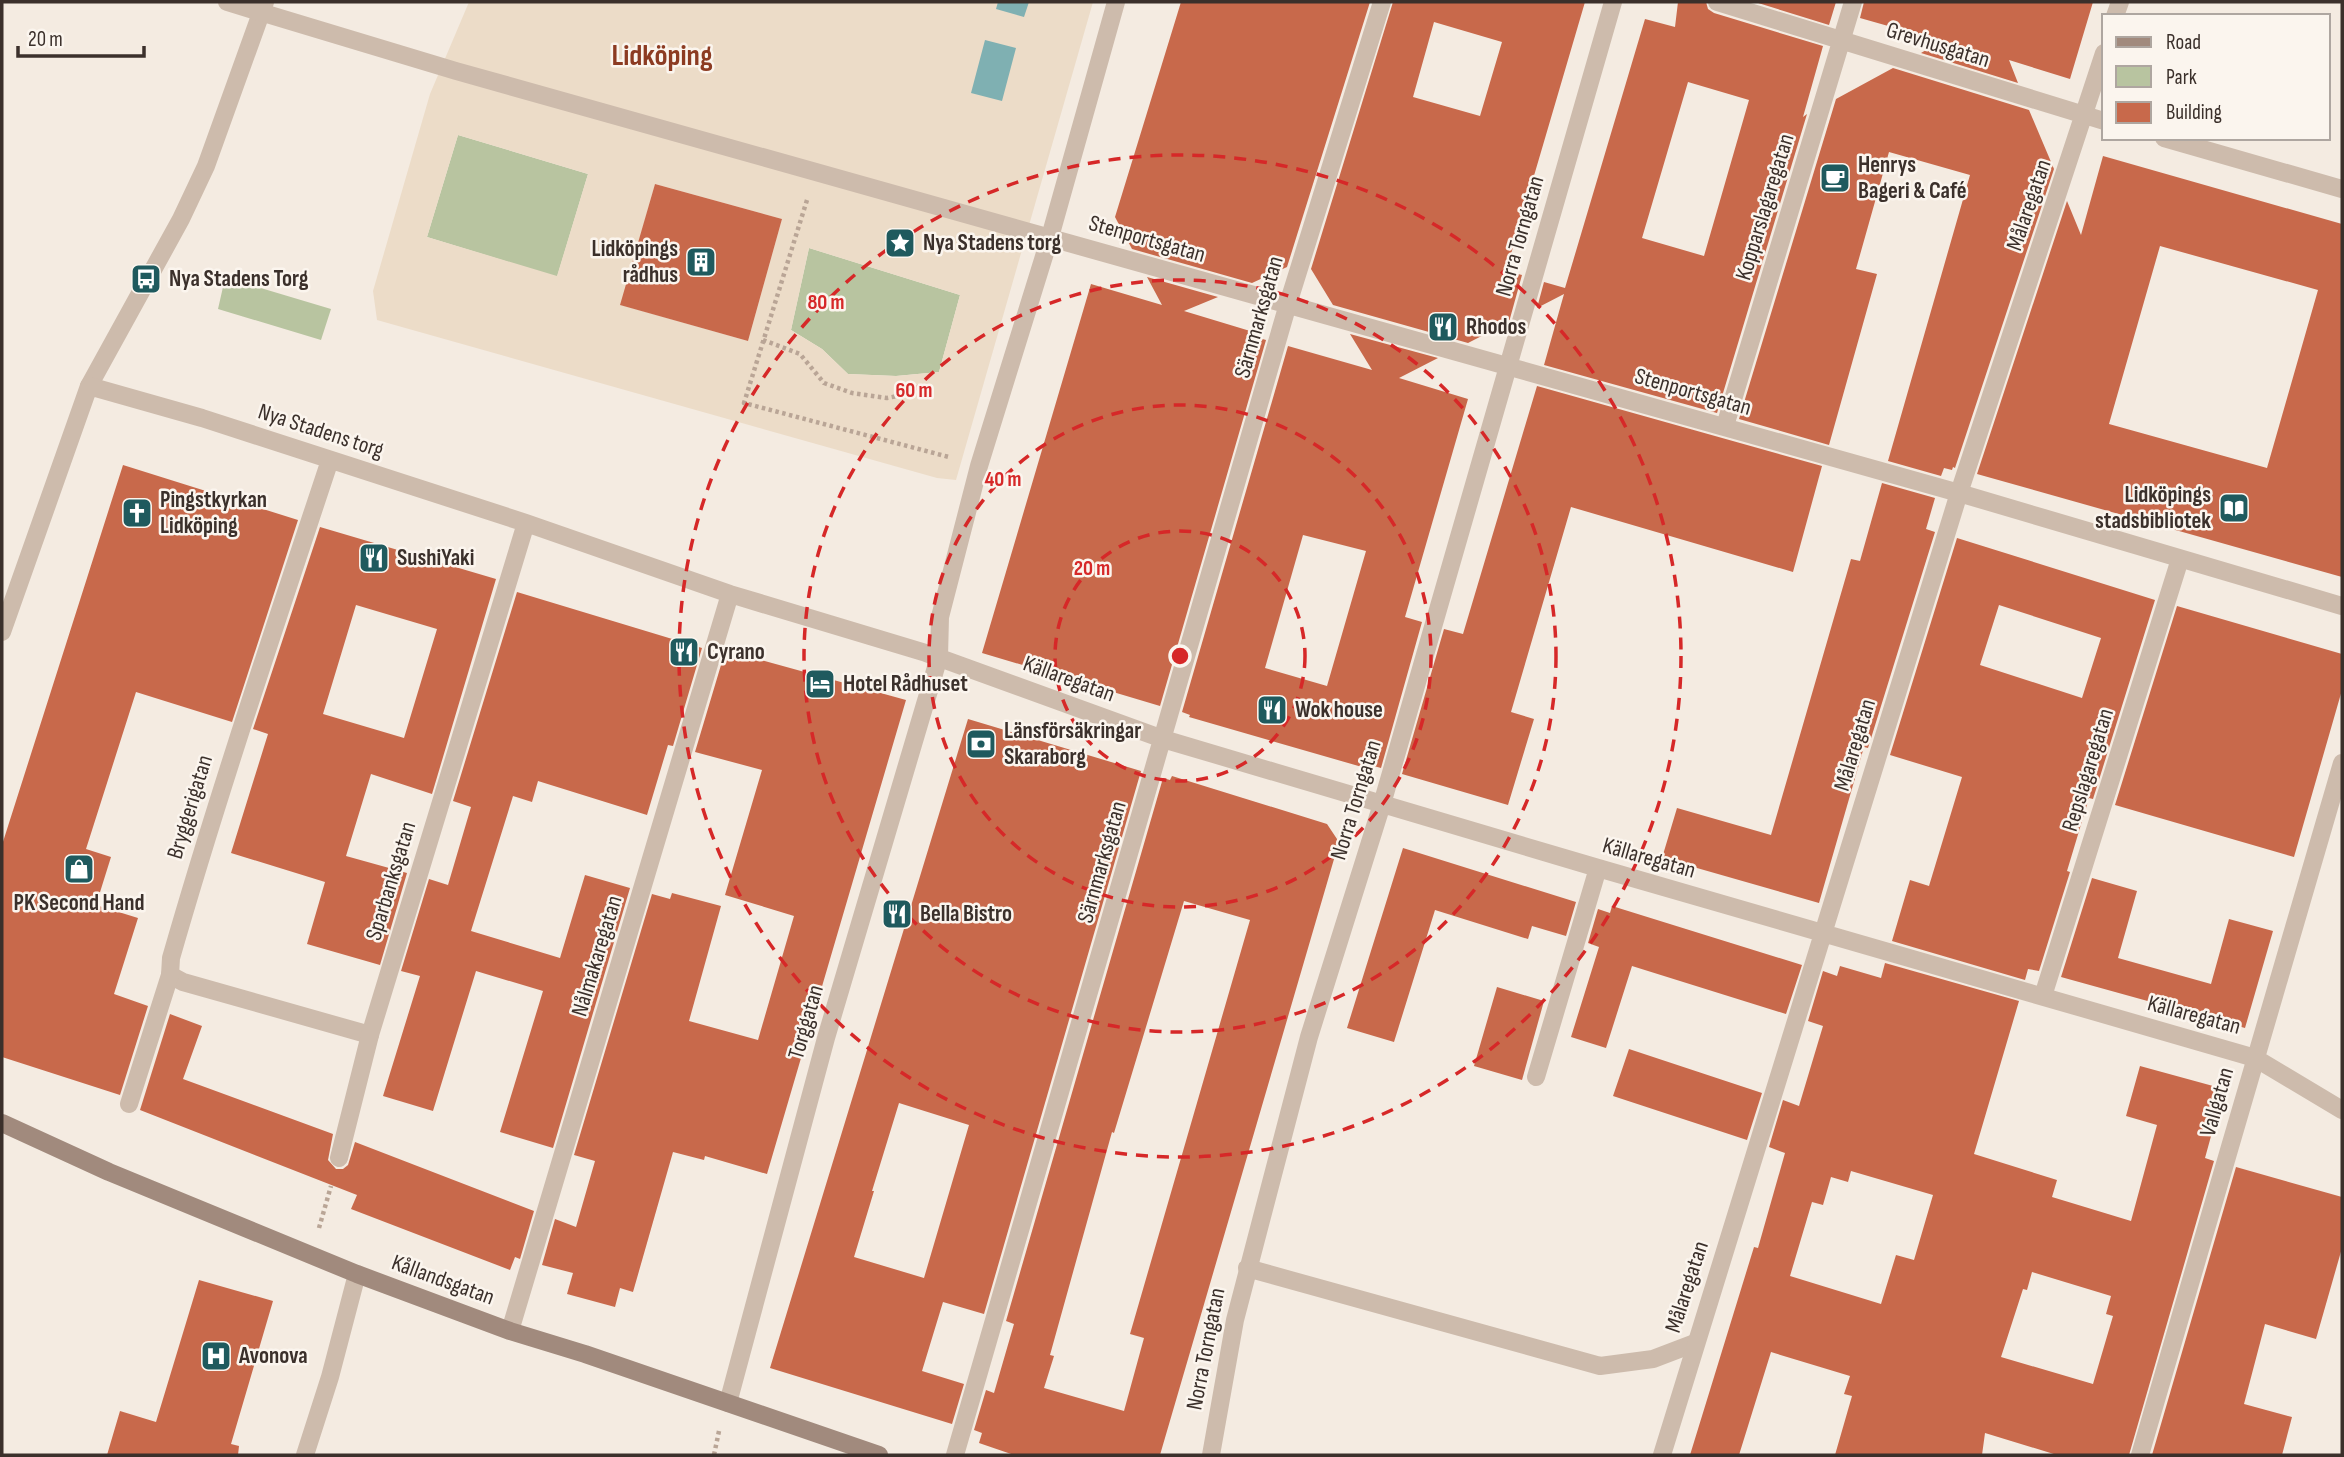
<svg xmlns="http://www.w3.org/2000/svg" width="2344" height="1457" font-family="'Sofia Sans Condensed',sans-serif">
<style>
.green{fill:#b8c4a0}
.plaza{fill:#ecdcc8;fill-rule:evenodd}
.water{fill:#7fb0b2}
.building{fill:#c8694b;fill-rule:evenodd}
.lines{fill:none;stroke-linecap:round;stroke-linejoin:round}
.path{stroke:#b9a596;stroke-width:4.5;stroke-dasharray:3.5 3.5;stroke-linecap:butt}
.lane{stroke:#cdbbac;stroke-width:18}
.street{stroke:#cdbbac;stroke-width:18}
.secondary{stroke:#a18a7d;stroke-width:18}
.ring{fill:none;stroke:#d62828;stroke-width:3.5;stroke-dasharray:12 9}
.labels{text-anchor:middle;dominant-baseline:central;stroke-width:5;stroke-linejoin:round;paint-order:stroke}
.street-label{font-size:23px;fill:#3b302b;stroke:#fbf5ee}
.poi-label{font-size:23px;font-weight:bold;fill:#3b302b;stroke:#fbf5ee;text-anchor:start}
.district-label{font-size:30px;font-weight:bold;fill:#8c3b22;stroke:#fbf5ee}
.centre{fill:#d62828;stroke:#fbf5ee;stroke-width:3.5}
.ring-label{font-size:21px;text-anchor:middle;font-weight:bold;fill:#d62828;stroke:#fbf5ee;stroke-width:5;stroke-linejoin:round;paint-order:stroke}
</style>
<rect width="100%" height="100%" fill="#f4ebe1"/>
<!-- green -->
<path class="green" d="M458 135 588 174 557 277 427 237Z
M809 248 960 295 939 372 896 376 848 374 822 349 791 330Z
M237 281 331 309 321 340 218 309 223 287Z"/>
<!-- plaza -->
<path class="plaza" d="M469 2H1093L956 480 937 478 377 320 373 291 430 94ZM458 135 588 174 557 276 427 237ZM655 184 782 219 748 341 621 305ZM809 248 960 295 939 372 896 376 848 374 822 349 791 330Z"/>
<!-- water -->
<path class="water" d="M998 2H1029L1024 17 996 9Z
M985 40 1016 48 1002 101 971 93Z"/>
<!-- building -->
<path class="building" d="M1181 2H1370L1287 267 1252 283 1132 249 1115 217Z
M1393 2H1585L1506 271 1522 275 1509 322 1468 343 1333 305 1311 269ZM1434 22 1502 42 1480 116 1413 97Z
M1678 2H1706L1708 9 1714 13 1823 46 1803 117 1807 114 1717 413 1544 365 1564 294 1537 308 1544 282 1565 288 1645 19 1675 27ZM1688 82 1749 100 1704 256 1642 238Z
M1755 2H1836L1829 25Z
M1864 2H2093L2070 79 2009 60 2018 83 1921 53 1941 41 1860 18Z
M1893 68 2029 110 2054 169 1955 468 1953 467 1952 470 1944 468 1941 476 1888 461 1970 175 1889 152 1856 269 1877 274 1829 445 1739 419 1836 99Z
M2103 156 2342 224V577L1977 474 2067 201 2081 235ZM2160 246 2318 290 2267 468 2109 424Z
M655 184 782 219 748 341 620 305Z
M1147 277 1218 297 1184 311 1260 334 1259 338 1266 340 1160 706 982 653 1091 284 1162 305Z
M1350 334 1438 358 1399 378 1468 399 1405 617 1422 622 1381 768 1363 763 1362 767 1189 717 1190 715 1182 712 1288 346 1372 370ZM1303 535 1366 551 1327 686 1265 668Z
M1537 386 1822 466 1793 572 1571 507 1511 712 1534 719 1508 805 1402 774 1444 629 1463 634Z
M123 465 298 520 232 722 136 692 86 849 111 857 96 905 138 918 114 994 148 1006 120 1095 2 1057V845Z
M1882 483 1935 498 1926 529 1935 532 1868 748 1864 747 1819 903 1662 858 1677 808 1771 835 1851 559 1860 561Z
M320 527 496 579 432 794 371 774 346 856 407 873 380 965 307 944 325 882 231 853 268 734 253 729ZM356 605 437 629 404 738 323 714Z
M1957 538 2155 600 2093 799 2089 798 2067 871 2070 872 2039 971 2028 969 2025 980 1892 941 1910 880 1929 886 1962 777 1890 755ZM1999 605 2101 638 2082 698 1980 665Z
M517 592 702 648 673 746 668 745 647 815 538 781 532 802 513 796 471 931 560 958 585 875 630 888 553 1148 500 1132 543 991 476 971 433 1111 383 1096 420 976 401 971 429 879 448 885 471 807 453 801Z
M2177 606 2342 654V690L2294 857 2115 805Z
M739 654 906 700 767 1174 705 1156 704 1160 673 1152 633 1292 620 1288 615 1307 567 1294 573 1273 542 1265 555 1219 576 1227 595 1161 574 1155 652 894 670 899 672 893 721 906 689 1021 758 1040 794 916 725 895 762 770 695 752 724 655 737 659Z
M968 719 1141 771 984 1314 943 1302 922 1371 964 1384 952 1424 770 1368ZM899 1103 969 1125 924 1278 854 1257 874 1191H872Z
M1172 776 1327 824 1339 842 1160 1455H1014L979 1443 982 1433 974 1430 986 1390 994 1393 1014 1324 1006 1321 1163 778 1170 780ZM1184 901 1250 920 1130 1334 1144 1338 1124 1411 1044 1388 1054 1356 1050 1355 1112 1132 1114 1133Z
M1403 848 1576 902 1566 936 1532 926 1528 939 1435 910 1394 1042 1347 1028Z
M2092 878 2137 891 2118 958 2211 984 2229 919 2273 931 2245 1028 2061 977Z
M1612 906 1802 965 1786 1014 1632 966 1606 1048 1571 1037 1599 947 1588 943 1598 909 1610 913Z
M1885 963 2019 1001 1974 1154 2057 1180 2052 1197 2131 1221 2157 1125 2126 1116 2140 1066 2224 1089 2205 1158 2214 1161 2129 1455H2057L1985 1433 1982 1455H1835L1852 1396 1844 1394 1850 1376 1771 1352 1739 1455H1690L1754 1247 1758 1248 1785 1153 1769 1147 1783 1100 1799 1106 1823 1026 1808 1021 1823 971 1837 976 1840 966 1881 978ZM1851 1171 1933 1195 1914 1260 1896 1255 1881 1304 1790 1276 1812 1202 1823 1205 1831 1177 1848 1182ZM2032 1272 2111 1296 2106 1314 2113 1316 2093 1384 2001 1357 2023 1289 2027 1290Z
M1497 987 1544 1001 1522 1080 1474 1066Z
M170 1014 202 1026 183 1079 333 1134 328 1160 336 1169H343L348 1165 355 1142 534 1211 520 1259 515 1257 510 1270 351 1209 357 1195 140 1110Z
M1629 1049 1762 1093 1747 1140 1613 1096Z
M2236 1167 2342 1197V1248L2316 1339 2265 1324 2244 1404 2292 1417 2282 1455H2152Z
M199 1280 273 1301 231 1444 239 1446 238 1455H107L120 1411 156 1422Z"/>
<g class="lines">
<!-- path -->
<path class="path" d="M807 200 744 403 949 457
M763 340 800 354 824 383 852 393 887 398 920 392
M319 1228 331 1186
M714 1455 719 1431"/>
<!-- lane -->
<path class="lane" d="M89 386 181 219 206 166 265 2
M170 975 183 982 370 1035
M1247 1268 1600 1366 1653 1359 1695 1343
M305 1455 330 1377 357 1274"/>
<!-- street -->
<path class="street" d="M227 2 456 71 1959 493 2342 606
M1717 2 2104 121
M2115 16 2120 2
M2164 138 2342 189
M1725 426 1853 2
M2 632 89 386 202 418 526 523 730 594 926 653 1163 739 1598 868 2255 1058 2342 1110
M2043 996 2180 559
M1536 1077 1598 868
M129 1104 170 975 171 958C219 791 275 626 330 460
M339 1158 370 1035 526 523
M510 1331 730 594
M728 1403 826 1038 939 657 940 617 979 466 1050 237 1116 2
M955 1455 1288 304 1382 2
M1211 1455 1235 1320 1309 1037 1382 804 1613 2
M1662 1455 1959 493 2104 53
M2140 1455 2342 763"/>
<!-- secondary -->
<path class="secondary" d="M2 1123 109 1172 357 1274 510 1331 585 1354 879 1455"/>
</g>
<!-- distance rings -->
<g class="ring">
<circle cx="1180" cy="656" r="125"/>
<circle cx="1180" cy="656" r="251"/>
<circle cx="1180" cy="656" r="376"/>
<circle cx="1180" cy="656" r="501"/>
</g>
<!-- icons -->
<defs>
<g id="cafe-square" transform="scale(1.575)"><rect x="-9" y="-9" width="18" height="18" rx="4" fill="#1f5a5e" stroke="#fbf5ee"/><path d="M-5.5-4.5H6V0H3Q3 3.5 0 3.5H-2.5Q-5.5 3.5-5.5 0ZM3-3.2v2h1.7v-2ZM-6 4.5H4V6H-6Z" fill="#fff"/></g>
<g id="sight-square" transform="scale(1.575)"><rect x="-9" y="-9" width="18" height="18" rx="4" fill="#1f5a5e" stroke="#fbf5ee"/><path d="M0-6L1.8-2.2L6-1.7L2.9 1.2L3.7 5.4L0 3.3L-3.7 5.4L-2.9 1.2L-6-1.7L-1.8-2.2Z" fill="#fff"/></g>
<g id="building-square" transform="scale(1.575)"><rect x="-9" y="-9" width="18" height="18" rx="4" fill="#1f5a5e" stroke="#fbf5ee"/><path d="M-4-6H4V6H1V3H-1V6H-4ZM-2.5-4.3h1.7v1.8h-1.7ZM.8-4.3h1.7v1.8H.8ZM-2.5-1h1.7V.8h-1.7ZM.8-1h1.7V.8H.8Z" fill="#fff"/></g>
<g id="bus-square" transform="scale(1.575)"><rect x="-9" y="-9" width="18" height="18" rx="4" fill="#1f5a5e" stroke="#fbf5ee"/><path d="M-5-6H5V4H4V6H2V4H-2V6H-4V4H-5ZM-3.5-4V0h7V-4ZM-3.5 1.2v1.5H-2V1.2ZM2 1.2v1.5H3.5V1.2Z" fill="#fff"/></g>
<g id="restaurant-square" transform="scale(1.575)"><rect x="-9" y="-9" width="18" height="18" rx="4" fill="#1f5a5e" stroke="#fbf5ee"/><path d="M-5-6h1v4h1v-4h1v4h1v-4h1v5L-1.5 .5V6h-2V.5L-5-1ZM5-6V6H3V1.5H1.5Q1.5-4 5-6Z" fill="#fff"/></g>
<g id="library-square" transform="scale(1.575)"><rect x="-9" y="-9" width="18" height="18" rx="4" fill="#1f5a5e" stroke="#fbf5ee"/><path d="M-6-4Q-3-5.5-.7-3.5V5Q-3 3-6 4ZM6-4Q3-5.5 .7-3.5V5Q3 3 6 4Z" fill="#fff"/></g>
<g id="church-square" transform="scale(1.575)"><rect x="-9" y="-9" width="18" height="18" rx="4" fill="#1f5a5e" stroke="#fbf5ee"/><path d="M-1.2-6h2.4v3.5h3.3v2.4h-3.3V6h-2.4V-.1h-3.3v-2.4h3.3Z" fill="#fff"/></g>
<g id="hotel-square" transform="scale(1.575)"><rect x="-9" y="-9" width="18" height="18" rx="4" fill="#1f5a5e" stroke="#fbf5ee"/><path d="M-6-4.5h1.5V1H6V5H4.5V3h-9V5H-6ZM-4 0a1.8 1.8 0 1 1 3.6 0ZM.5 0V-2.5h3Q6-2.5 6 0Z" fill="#fff"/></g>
<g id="bank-square" transform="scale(1.575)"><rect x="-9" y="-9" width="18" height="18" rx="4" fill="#1f5a5e" stroke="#fbf5ee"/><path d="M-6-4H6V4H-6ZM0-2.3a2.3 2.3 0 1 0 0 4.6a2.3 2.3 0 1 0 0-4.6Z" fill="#fff"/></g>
<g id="shop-square" transform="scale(1.575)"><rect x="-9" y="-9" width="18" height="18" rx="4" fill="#1f5a5e" stroke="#fbf5ee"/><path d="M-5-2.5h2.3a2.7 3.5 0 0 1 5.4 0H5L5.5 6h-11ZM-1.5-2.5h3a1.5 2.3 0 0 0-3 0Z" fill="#fff"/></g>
<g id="hospital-square" transform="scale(1.575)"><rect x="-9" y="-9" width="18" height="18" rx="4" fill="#1f5a5e" stroke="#fbf5ee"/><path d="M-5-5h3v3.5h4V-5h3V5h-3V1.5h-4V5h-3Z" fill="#fff"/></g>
</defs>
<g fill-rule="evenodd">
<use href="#cafe-square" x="1835" y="178"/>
<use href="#sight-square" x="900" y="243"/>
<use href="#building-square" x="701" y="262"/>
<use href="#bus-square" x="146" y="279"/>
<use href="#restaurant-square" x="1443" y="327"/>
<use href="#library-square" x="2234" y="508"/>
<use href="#church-square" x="137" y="513"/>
<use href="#restaurant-square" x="374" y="558"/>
<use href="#restaurant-square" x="684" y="652"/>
<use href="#hotel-square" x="820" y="684"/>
<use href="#restaurant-square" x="1272" y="710"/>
<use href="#bank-square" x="981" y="744"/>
<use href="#shop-square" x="79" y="869"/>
<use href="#restaurant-square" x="897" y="914"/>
<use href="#hospital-square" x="216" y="1356"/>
</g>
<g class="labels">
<!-- street labels -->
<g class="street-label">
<text transform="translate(1938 45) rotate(17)">Grevhusgatan</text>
<text transform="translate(2029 205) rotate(-71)">Målaregatan</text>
<text transform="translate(1765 207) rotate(-73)">Kopparslagaregatan</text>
<text transform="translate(1520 236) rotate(-74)">Norra Torngatan</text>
<text transform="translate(1147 239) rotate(16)">Stenportsgatan</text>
<text transform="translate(1259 317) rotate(-74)">Särnmarksgatan</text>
<text transform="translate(1693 392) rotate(16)">Stenportsgatan</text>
<text transform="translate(321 431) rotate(18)">Nya Stadens torg</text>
<text transform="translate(1069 679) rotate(20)">Källaregatan</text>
<text transform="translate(1855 745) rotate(-73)">Målaregatan</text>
<text transform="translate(2088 770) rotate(-73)">Repslagaregatan</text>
<text transform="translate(1356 800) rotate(-73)">Norra Torngatan</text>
<text transform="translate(190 807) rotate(-73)">Bryggerigatan</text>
<text transform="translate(1649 858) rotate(16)">Källaregatan</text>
<text transform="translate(1102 862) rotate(-74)">Särnmarksgatan</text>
<text transform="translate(391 881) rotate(-73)">Sparbanksgatan</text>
<text transform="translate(597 956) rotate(-73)">Nålmakaregatan</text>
<text transform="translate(2194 1015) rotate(15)">Källaregatan</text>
<text transform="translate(806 1022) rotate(-74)">Torggatan</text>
<text transform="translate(2217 1102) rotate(-74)">Vallgatan</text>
<text transform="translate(443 1280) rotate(20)">Kållandsgatan</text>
<text transform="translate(1687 1287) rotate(-72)">Målaregatan</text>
<text transform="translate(1206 1349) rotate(-79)">Norra Torngatan</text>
</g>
<!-- poi labels -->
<g class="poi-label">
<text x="1858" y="165">Henrys<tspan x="1858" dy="26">Bageri &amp; Café</tspan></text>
<text x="923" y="243">Nya Stadens torg</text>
<text x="678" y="249" text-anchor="end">Lidköpings<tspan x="678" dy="26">rådhus</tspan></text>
<text x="169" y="279">Nya Stadens Torg</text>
<text x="1466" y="327">Rhodos</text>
<text x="2211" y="495" text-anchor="end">Lidköpings<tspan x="2211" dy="26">stadsbibliotek</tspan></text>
<text x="160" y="500">Pingstkyrkan<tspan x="160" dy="26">Lidköping</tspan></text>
<text x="397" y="558">SushiYaki</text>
<text x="707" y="652">Cyrano</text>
<text x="843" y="684">Hotel Rådhuset</text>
<text x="1295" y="710">Wok house</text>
<text x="1004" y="731">Länsförsäkringar<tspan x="1004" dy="26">Skaraborg</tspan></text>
<text x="79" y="903" text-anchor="middle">PK Second Hand</text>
<text x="920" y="914">Bella Bistro</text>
<text x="239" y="1356">Avonova</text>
</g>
<!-- district labels -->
<g class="district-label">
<text x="662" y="56">Lidköping</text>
</g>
</g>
<circle cx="1180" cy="656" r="10" class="centre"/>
<g class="ring-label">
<text x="826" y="309">80 m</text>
<text x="914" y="397">60 m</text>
<text x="1003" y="486">40 m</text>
<text x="1092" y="575">20 m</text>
</g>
<!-- border -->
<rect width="2344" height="1457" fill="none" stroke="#3b302b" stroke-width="7"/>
<!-- legend -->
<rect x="2102" y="14" width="228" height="126" fill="#fbf5ee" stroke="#aea6a0" stroke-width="2"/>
<rect x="2116" y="37" width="35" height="10" fill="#a18a7d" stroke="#aea6a0" stroke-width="2"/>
<text x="2166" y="49" font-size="21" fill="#3b302b">Road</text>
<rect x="2116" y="66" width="35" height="21" fill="#b8c4a0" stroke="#aea6a0" stroke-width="2"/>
<text x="2166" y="84" font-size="21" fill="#3b302b">Park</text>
<rect x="2116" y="102" width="35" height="21" fill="#c8694b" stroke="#aea6a0" stroke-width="2"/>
<text x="2166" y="119" font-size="21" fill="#3b302b">Building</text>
<!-- scale -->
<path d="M18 46v10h126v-10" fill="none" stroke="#3b302b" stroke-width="3.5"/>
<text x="28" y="46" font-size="21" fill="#3b302b" stroke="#fbf5ee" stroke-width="5" paint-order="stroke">20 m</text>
</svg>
